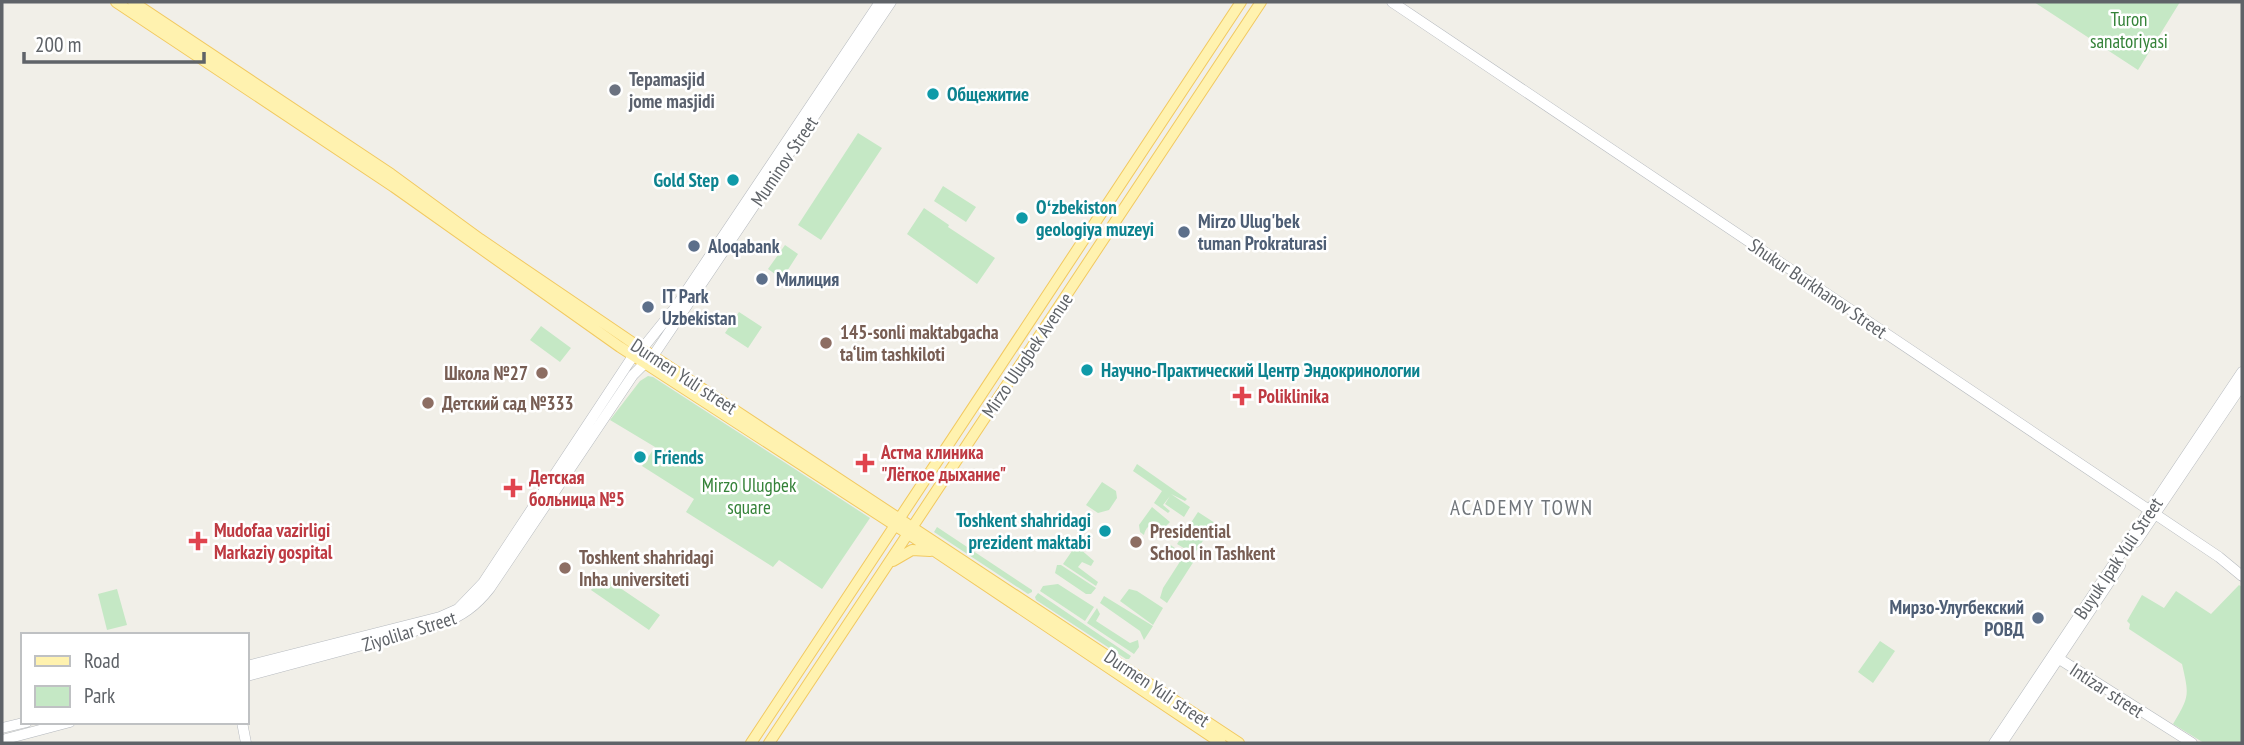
<svg xmlns="http://www.w3.org/2000/svg" width="2244" height="745" font-family="'PT Sans Narrow',sans-serif">
<style>
.green{fill:#c5e8c5}
.lines{fill:none;stroke-linecap:round;stroke-linejoin:round}
.secondary-casing{stroke:#b6babf;stroke-width:11}
.primary-casing{stroke:#f2c960;stroke-width:12}
.secondary{stroke:#fff;stroke-width:10}
.primary{stroke:#fff2af;stroke-width:10}
.worship-dot{fill:#6b7280;stroke:#fff;stroke-width:2.5}
.culture-dot{fill:#0f9aa8;stroke:#fff;stroke-width:2.5}
.service-dot{fill:#5c6f8a;stroke:#fff;stroke-width:2.5}
.education-dot{fill:#8d6e63;stroke:#fff;stroke-width:2.5}
.health-dot{fill:#e0444e;stroke:#fff;stroke-width:2.5}
.labels{text-anchor:middle;dominant-baseline:central;stroke-width:5;stroke-linejoin:round;paint-order:stroke}
.park-label{font-size:19px;fill:#348238;stroke:#fff}
.worship-label{font-size:19px;font-weight:bold;fill:#5b616d;stroke:#fff;text-anchor:start}
.culture-label{font-size:19px;font-weight:bold;fill:#0d838f;stroke:#fff;text-anchor:start}
.street-label{font-size:19px;fill:#5f6368;stroke:#fff}
.service-label{font-size:19px;font-weight:bold;fill:#4e5e75;stroke:#fff;text-anchor:start}
.education-label{font-size:19px;font-weight:bold;fill:#785e54;stroke:#fff;text-anchor:start}
.health-label{font-size:19px;font-weight:bold;fill:#be3a42;stroke:#fff;text-anchor:start}
.neighbourhood-label{font-size:21px;letter-spacing:2px;fill:#70757a;stroke:#fff}
</style>
<rect width="100%" height="100%" fill="#f1efe8"/>
<!-- green -->
<path class="green" d="M2034 2H2180L2138 70Z
M858 133 882 148 821 240 798 225Z
M943 186 976 207 966 222 934 201Z
M924 208 949 225 948 227 995 258 977 284 907 234Z
M785 245 798 254 782 279 768 269Z
M739 312 762 327 748 348 725 333Z
M541 326 571 348 560 362 530 340Z
M648 376 653 377 870 518 822 589 779 560 773 567 686 512 694 499 642 466 655 447 610 420 640 381Z
M1137 464 1187 499 1185 501 1171 494 1190 507 1184 517 1165 504 1170 496 1163 505 1170 511 1168 513 1154 503 1162 491 1133 471Z
M1102 482 1116 491 1117 498 1109 510 1098 513 1086 505Z
M1152 507 1170 522 1164 528C1155 520 1146 525 1144 535L1140 532 1139 525Z
M1198 512 1215 523 1194 554 1177 544Z
M937 527 1032 590V592L1028 594 934 532Z
M1072 542 1094 561 1091 566 1082 562 1078 567 1098 582 1096 586 1063 564 1072 551 1069 547Z
M1169 544 1194 561 1167 603 1160 598 1163 588 1181 560 1167 547Z
M1057 565H1061L1096 588 1091 594H1086L1055 573Z
M601 575 660 615 649 630 591 590Z
M1058 584 1094 607 1085 621 1040 591 1043 586Z
M2239 585 2242 587V743H2204L2173 724C2190 696 2189 695 2182 664L2129 629 2130 624 2127 621 2142 595 2164 608 2176 591 2211 614Z
M117 589 127 625 107 630 98 594Z
M1129 589 1137 591 1163 608 1153 625 1120 601Z
M1038 593 1131 656 1129 659H1126L1036 600 1035 597Z
M1104 596 1153 626 1144 640 1140 631 1100 603Z
M1097 608 1100 614 1096 621 1130 643 1138 640 1139 647 1134 654 1087 623Z
M1880 641 1895 651 1873 683 1858 672Z"/>
<g class="lines">
<!-- secondary casing -->
<g class="secondary-casing">
<path id="secondary" d="M1392 2 2219 557 2242 576
M642 349 675 308 880 2
M653 356 891 2
M2136 542 2242 385
M2053 655 2192 743
M247 666 440 617 458 609 483 583 633 356
M247 676 441 624C462 616 476 606 490 588L633 375 645 363
M242 722 246 743
M2 728 27 722
M2 740 70 722
M1994 743 2242 372
M2002 743 2120 566"/>
</g>
<!-- primary casing -->
<g class="primary-casing">
<path id="primary" d="M116 2 394 187 620 347 936 552 1221 743
M133 2 391 174 480 239 630 341 1239 743
M893 561 912 550 930 551
M751 743 1241 2
M769 743 1261 2"/>
</g>
<!-- secondary -->
<use href="#secondary" class="secondary"/>
<!-- primary -->
<use href="#primary" class="primary"/>
</g>
<!-- markers -->
<circle class="worship-dot" cx="615" cy="90" r="7"/>
<g class="culture-dot">
<circle cx="933" cy="94" r="7"/>
<circle cx="733" cy="180" r="7"/>
<circle cx="1022" cy="218" r="7"/>
<circle cx="1087" cy="370" r="7"/>
<circle cx="640" cy="457" r="7"/>
<circle cx="1105" cy="531" r="7"/>
</g>
<g class="service-dot">
<circle cx="1184" cy="232" r="7"/>
<circle cx="694" cy="246" r="7"/>
<circle cx="762" cy="279" r="7"/>
<circle cx="648" cy="307" r="7"/>
<circle cx="2038" cy="618" r="7"/>
</g>
<g class="education-dot">
<circle cx="826" cy="343" r="7"/>
<circle cx="542" cy="373" r="7"/>
<circle cx="428" cy="403" r="7"/>
<circle cx="1136" cy="542" r="7"/>
<circle cx="565" cy="568" r="7"/>
</g>
<g class="health-dot">
<path d="M1238.5 385.5h7v7h7v7h-7v7h-7v-7h-7v-7h7z"/>
<path d="M861.5 452.5h7v7h7v7h-7v7h-7v-7h-7v-7h7z"/>
<path d="M509.5 477.5h7v7h7v7h-7v7h-7v-7h-7v-7h7z"/>
<path d="M194.5 530.5h7v7h7v7h-7v7h-7v-7h-7v-7h7z"/>
</g>
<g class="labels">
<!-- park labels -->
<g class="park-label">
<text x="2129" y="19">Turon<tspan x="2129" dy="22">sanatoriyasi</tspan></text>
<text x="749" y="485">Mirzo Ulugbek<tspan x="749" dy="22">square</tspan></text>
</g>
<!-- worship labels -->
<g class="worship-label">
<text x="629" y="79">Tepamasjid<tspan x="629" dy="22">jome masjidi</tspan></text>
</g>
<!-- culture labels -->
<g class="culture-label">
<text x="947" y="94">Общежитие</text>
<text x="719" y="180" text-anchor="end">Gold Step</text>
<text x="1036" y="207">Oʻzbekiston<tspan x="1036" dy="22">geologiya muzeyi</tspan></text>
<text x="1101" y="370">Научно-Практический Центр Эндокринологии</text>
<text x="654" y="457">Friends</text>
<text x="1091" y="520" text-anchor="end">Toshkent shahridagi<tspan x="1091" dy="22">prezident maktabi</tspan></text>
</g>
<!-- street labels -->
<g class="street-label">
<text transform="translate(784 161) rotate(-56)">Muminov Street</text>
<text transform="translate(1818 288) rotate(34)">Shukur Burkhanov Street</text>
<text transform="translate(1027 355) rotate(-56)">Mirzo Ulugbek Avenue</text>
<text transform="translate(684 376) rotate(33)">Durmen Yuli street</text>
<text transform="translate(2118 558) rotate(-56)">Buyuk Ipak Yuli Street</text>
<text transform="translate(409 631) rotate(-17)">Ziyolilar Street</text>
<text transform="translate(1157 688) rotate(34)">Durmen Yuli street</text>
<text transform="translate(2107 690) rotate(33)">Intizаr street</text>
</g>
<!-- service labels -->
<g class="service-label">
<text x="1198" y="221">Mirzo Ulug'bek<tspan x="1198" dy="22">tuman Prokraturasi</tspan></text>
<text x="708" y="246">Aloqabank</text>
<text x="776" y="279">Милиция</text>
<text x="662" y="296">IT Park<tspan x="662" dy="22">Uzbekistan</tspan></text>
<text x="2024" y="607" text-anchor="end">Мирзо-Улугбекский<tspan x="2024" dy="22">РОВД</tspan></text>
</g>
<!-- education labels -->
<g class="education-label">
<text x="840" y="332">145-sonli maktabgacha<tspan x="840" dy="22">ta‘lim tashkiloti</tspan></text>
<text x="528" y="373" text-anchor="end">Школа №27</text>
<text x="442" y="403">Детский сад №333</text>
<text x="1150" y="531">Presidential<tspan x="1150" dy="22">School in Tashkent</tspan></text>
<text x="579" y="557">Toshkent shahridagi<tspan x="579" dy="22">Inha universiteti</tspan></text>
</g>
<!-- health labels -->
<g class="health-label">
<text x="1258" y="396">Poliklinika</text>
<text x="881" y="452">Астма клиника<tspan x="881" dy="22">"Лёгкое дыхание"</tspan></text>
<text x="529" y="477">Детская<tspan x="529" dy="22">больница №5</tspan></text>
<text x="214" y="530">Mudofaa vazirligi<tspan x="214" dy="22">Markaziy gospital</tspan></text>
</g>
<!-- neighbourhood labels -->
<g class="neighbourhood-label">
<text x="1522" y="507">ACADEMY TOWN</text>
</g>
</g>
<!-- border -->
<rect width="2244" height="745" fill="none" stroke="#5f6368" stroke-width="7"/>
<!-- legend -->
<rect x="21" y="633" width="228" height="91" fill="#ffffff" stroke="#bfc1c3" stroke-width="2"/>
<rect x="35" y="656" width="35" height="10" fill="#fff2af" stroke="#bfc1c3" stroke-width="2"/>
<text x="84" y="668" font-size="21" fill="#5f6368">Road</text>
<rect x="35" y="686" width="35" height="21" fill="#c5e8c5" stroke="#bfc1c3" stroke-width="2"/>
<text x="84" y="703" font-size="21" fill="#5f6368">Park</text>
<!-- scale -->
<path d="M24 52v10h180v-10" fill="none" stroke="#5f6368" stroke-width="3.5"/>
<text x="35" y="52" font-size="21" fill="#5f6368" stroke="#ffffff" stroke-width="5" paint-order="stroke">200 m</text>
</svg>
